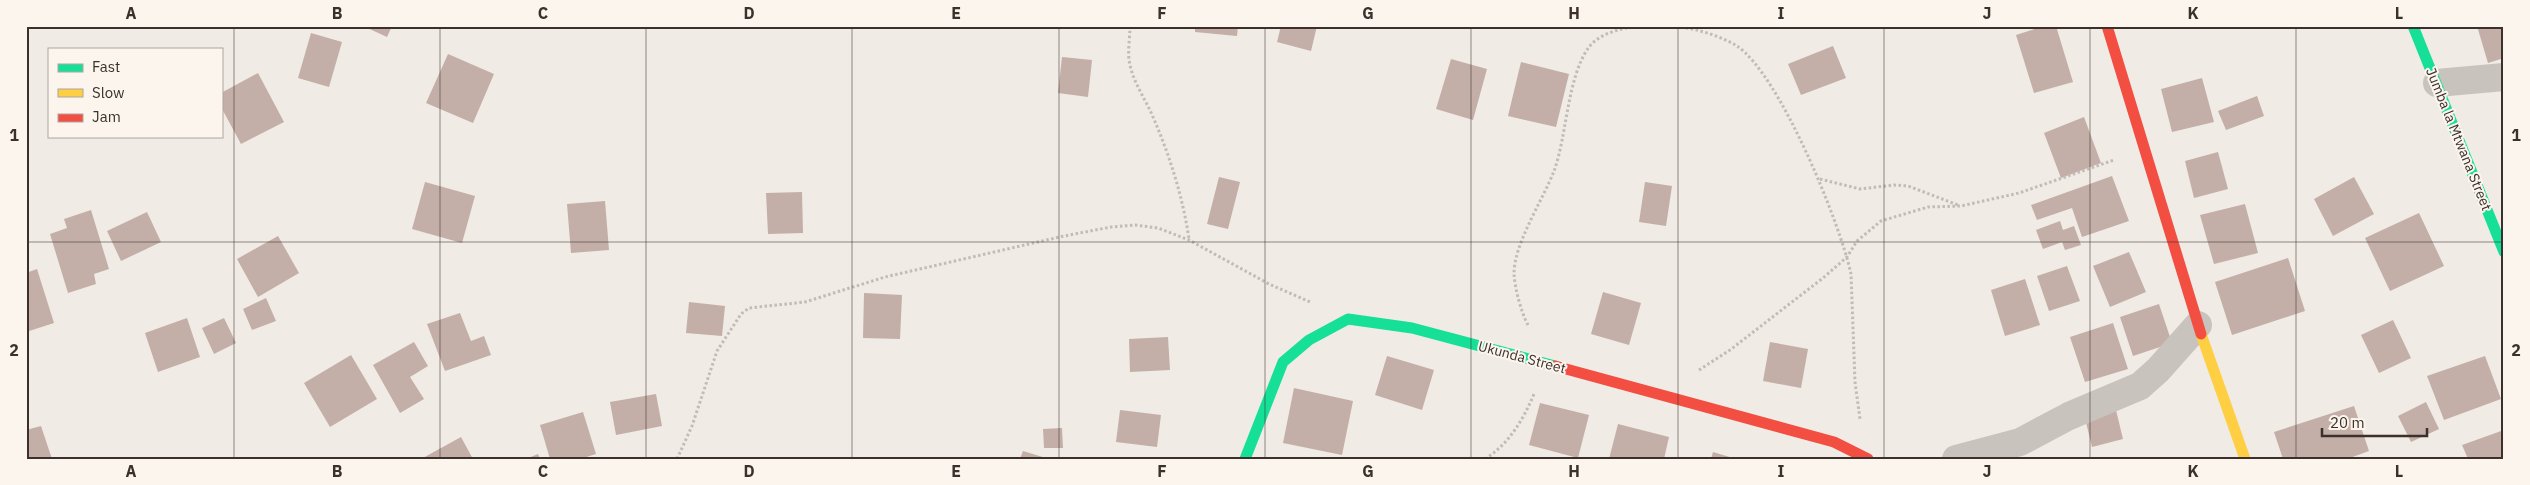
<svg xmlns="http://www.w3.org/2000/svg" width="2530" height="485" font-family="'IBM Plex Sans',sans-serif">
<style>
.building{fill:#c3afa7}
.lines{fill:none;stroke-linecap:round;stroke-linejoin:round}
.path{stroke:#c2bbb6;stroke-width:3;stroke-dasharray:2.5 2.5;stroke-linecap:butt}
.street{stroke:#c9c3be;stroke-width:28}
.fast{stroke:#16e098;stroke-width:11}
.slow{stroke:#ffcf43;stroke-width:11}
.jam{stroke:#f24e42;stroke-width:11}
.grid{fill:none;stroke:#3b302b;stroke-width:1;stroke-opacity:0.55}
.labels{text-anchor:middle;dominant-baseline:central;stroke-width:4;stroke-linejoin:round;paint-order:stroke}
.street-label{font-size:14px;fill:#3b302b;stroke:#fbf5ee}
.neatline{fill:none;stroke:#3b302b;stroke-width:2}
.grid-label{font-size:16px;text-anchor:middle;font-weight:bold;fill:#3b302b}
</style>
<rect width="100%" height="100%" fill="#f0ebe5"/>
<!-- building -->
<path class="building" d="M363 26H392L387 37Z
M1195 26H1238L1237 36 1195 32Z
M1281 26H1317L1311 51 1277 42Z
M2044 26H2056L2073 82 2034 93 2016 35Z
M2477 26H2504V58L2488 63Z
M311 33 342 42 329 87 298 78Z
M1833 46 1846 78 1801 95 1788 64Z
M448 54 494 74 473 123 426 103Z
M1062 57 1092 60 1088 97 1058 93Z
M1451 59 1487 69 1473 120 1436 109Z
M1521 62 1569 74 1556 127 1508 116Z
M258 73 284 122 241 144 221 107V93Z
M2202 78 2214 122 2172 132 2161 89Z
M2257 96 2264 116 2226 130 2218 111Z
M2084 117 2101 163 2061 178 2044 133Z
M2218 152 2228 189 2194 198 2185 161Z
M2112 176 2129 221 2082 237 2072 208 2037 220 2031 205Z
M1219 177 1240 182 1228 229 1207 224Z
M2354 177 2374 214 2333 236 2314 199Z
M425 182 475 196 462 243 412 229Z
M1645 182 1672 186 1666 226 1639 222Z
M802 192 803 233 768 234 766 193Z
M605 201 609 250 571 253 567 204Z
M2245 204 2258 253 2214 264 2200 215Z
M91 210 109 269 94 274 96 284 68 293 50 234 67 228 64 219Z
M147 212 161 242 121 261 107 231Z
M2419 213 2444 266 2390 291 2365 238Z
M2060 221 2063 230 2074 226 2081 245 2065 250 2062 242 2043 249 2036 230Z
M278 236 299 273 258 297 237 259Z
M2129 252 2146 292 2110 307 2093 266Z
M2288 258 2305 311 2232 335 2215 282Z
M2067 266 2080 301 2049 311 2037 276Z
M37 269 54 323 26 332V273Z
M2025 279 2040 325 2005 336 1991 290Z
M1603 292 1641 303 1629 345 1591 334Z
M864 293 902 295 900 339 863 338Z
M266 298 276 321 252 330 243 309Z
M689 302 725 306 722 336 686 333Z
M2159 304 2172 343 2133 356 2120 317Z
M460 313 471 341 484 336 491 355 445 371 427 324Z
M187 318 200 357 158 372 145 333Z
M224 318 236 343 214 354 202 328Z
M2393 320 2411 358 2379 373 2361 335Z
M2113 323 2128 369 2085 382 2070 337Z
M1168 337 1170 370 1130 372 1129 339Z
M414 342 428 366 410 377 424 399 400 413 373 365Z
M1770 342 1808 349 1801 388 1763 381Z
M351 355 377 399 330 427 304 383Z
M1387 356 1434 370 1422 410 1375 395Z
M2485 356 2501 399 2444 420 2427 376Z
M1294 388 1353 401 1342 455 1283 443Z
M656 394 662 426 616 435 610 402Z
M2426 402 2439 429 2411 442 2398 416Z
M1540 403 1589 415 1578 458 1529 445Z
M2115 406 2123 439 2092 447 2084 414Z
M2354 406 2369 451 2347 459H2283L2274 432Z
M1120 410 1161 415 1157 447 1116 442Z
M583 412 596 454 580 459H550L540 425Z
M1618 424 1669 437 1664 459H1609Z
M41 426 52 459H26V430Z
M1062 428 1063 448H1044L1043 429Z
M2504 430V459H2468L2462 445Z
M461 437 473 459H421Z
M1023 451 1046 458V459H1020Z
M1713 452 1733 458V459H1711Z
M538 454 540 459H526Z"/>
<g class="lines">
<!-- path -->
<path class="path" d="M1130 26C1130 38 1127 53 1130 65 1134 84 1146 100 1153 117 1170 156 1183 198 1189 239
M1676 26C1696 29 1719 35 1737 46 1780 75 1840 223 1851 274L1855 382 1860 419
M1820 179 1860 189 1894 185 1908 186 1958 205
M1528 325C1521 312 1515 289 1514 274 1514 243 1543 200 1554 171 1567 136 1567 77 1589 47 1600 33 1620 29 1637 26
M1699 370 1730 350 1823 278 1847 257 1857 241 1881 221 1928 207 1961 206 2019 193 2114 160
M677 459 692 426 717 351 741 314 749 308 805 302 885 277 1064 236 1111 227 1135 225 1158 228 1189 240 1269 284 1310 302
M1485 459C1509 444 1523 420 1534 394"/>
<!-- street -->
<path class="street" d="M2437 83 2504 77
M1956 459 2020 442 2069 416 2140 386 2158 370 2198 325"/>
<!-- fast -->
<path class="fast" d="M2413 26 2504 252
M1245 459 1283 362 1309 340 1348 319 1412 328 1555 366"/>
<!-- slow -->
<path class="slow" d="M2201 334 2245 459"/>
<!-- jam -->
<path class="jam" d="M2107 26 2201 334
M1555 366 1834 442 1868 459"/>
</g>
<!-- grid -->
<path class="grid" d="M234 26V459M440 26V459M646 26V459M852 26V459M1059 26V459M1265 26V459M1471 26V459M1678 26V459M1884 26V459M2090 26V459M2296 26V459M26 242H2504"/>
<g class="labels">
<!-- street labels -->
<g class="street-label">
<text transform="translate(2459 139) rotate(68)">Jumba la Mtwana Street</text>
<text transform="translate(1522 357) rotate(15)">Ukunda Street</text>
</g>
</g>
<!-- border -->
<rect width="2530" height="485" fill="none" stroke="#fbf5ee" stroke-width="55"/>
<!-- legend -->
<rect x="48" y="48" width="175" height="90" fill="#fbf5ee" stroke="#aea6a0"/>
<rect x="58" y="64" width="25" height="8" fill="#16e098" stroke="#aea6a0"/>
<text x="92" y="72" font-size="15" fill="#3b302b">Fast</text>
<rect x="58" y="89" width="25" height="8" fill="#ffcf43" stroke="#aea6a0"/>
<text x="92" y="98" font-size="15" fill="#3b302b">Slow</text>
<rect x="58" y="114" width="25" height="8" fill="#f24e42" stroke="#aea6a0"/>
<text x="92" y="122" font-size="15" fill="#3b302b">Jam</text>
<!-- scale -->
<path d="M2322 428v8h105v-8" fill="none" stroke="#3b302b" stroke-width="2.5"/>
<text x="2330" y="428" font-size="15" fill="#3b302b" stroke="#fbf5ee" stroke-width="4" paint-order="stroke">20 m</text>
<rect x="28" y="28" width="2474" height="430" class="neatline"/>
<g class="grid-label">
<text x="131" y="19">A</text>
<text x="337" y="19">B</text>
<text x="543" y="19">C</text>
<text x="749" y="19">D</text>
<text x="956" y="19">E</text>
<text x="1162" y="19">F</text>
<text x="1368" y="19">G</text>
<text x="1574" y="19">H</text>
<text x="1781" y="19">I</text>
<text x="1987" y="19">J</text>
<text x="2193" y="19">K</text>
<text x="2399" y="19">L</text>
<text x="14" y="141">1</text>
<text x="2516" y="141">1</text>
<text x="14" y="356">2</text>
<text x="2516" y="356">2</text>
<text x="131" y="477">A</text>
<text x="337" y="477">B</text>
<text x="543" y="477">C</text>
<text x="749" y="477">D</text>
<text x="956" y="477">E</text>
<text x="1162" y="477">F</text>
<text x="1368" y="477">G</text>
<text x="1574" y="477">H</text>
<text x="1781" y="477">I</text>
<text x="1987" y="477">J</text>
<text x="2193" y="477">K</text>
<text x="2399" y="477">L</text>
</g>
</svg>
